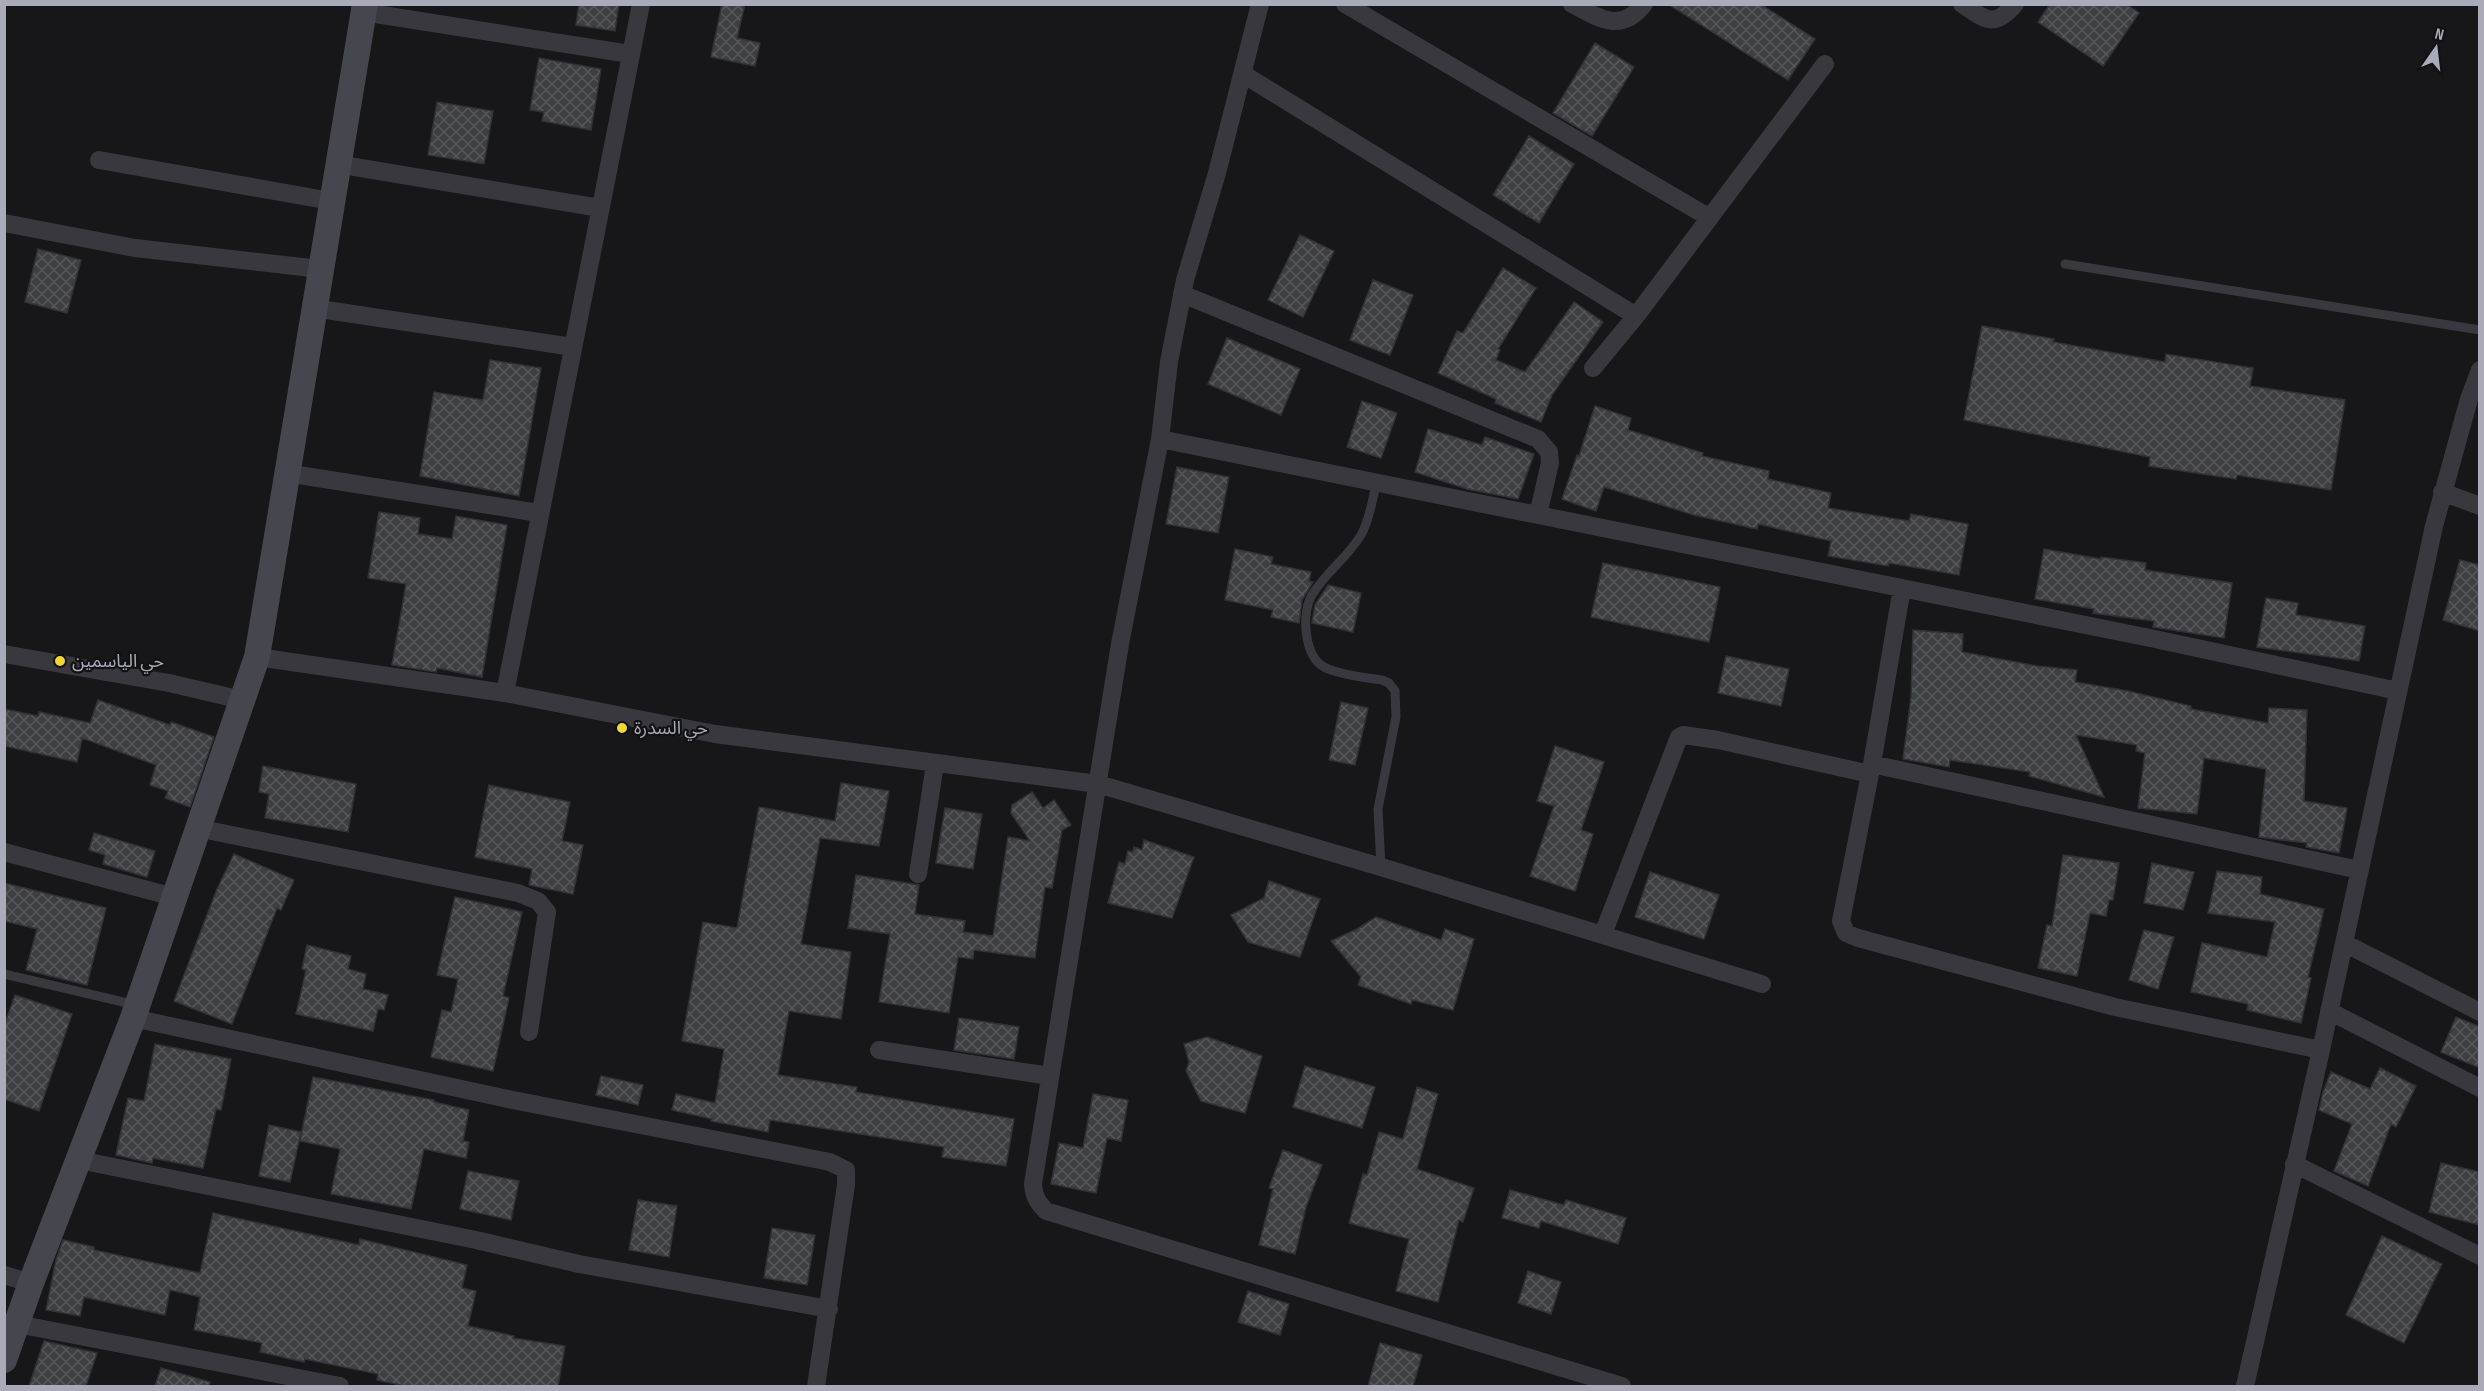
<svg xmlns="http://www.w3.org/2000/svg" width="2484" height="1391" font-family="'Sofia Sans Condensed','Noto Sans Arabic',sans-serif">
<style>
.building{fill:url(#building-cross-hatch);stroke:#323135;stroke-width:1.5}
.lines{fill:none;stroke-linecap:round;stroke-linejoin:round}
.lane{stroke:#38383e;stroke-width:9}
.street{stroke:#38383e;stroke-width:18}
.secondary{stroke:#46464e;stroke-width:26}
.poi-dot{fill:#f0d737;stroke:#121214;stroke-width:2}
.labels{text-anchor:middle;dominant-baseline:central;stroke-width:4.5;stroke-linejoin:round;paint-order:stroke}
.poi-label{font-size:18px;fill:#a9abb9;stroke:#121214;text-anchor:start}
</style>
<defs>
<pattern id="building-cross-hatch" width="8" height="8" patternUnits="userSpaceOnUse" patternTransform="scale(1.5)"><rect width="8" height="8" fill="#3e3f43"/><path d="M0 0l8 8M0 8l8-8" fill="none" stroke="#57585c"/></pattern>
</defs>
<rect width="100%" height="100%" fill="#171719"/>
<!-- building -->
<path class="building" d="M579 4H619L615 31 576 25Z
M722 4H745L737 38 760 43 755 66 711 57Z
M1668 4H1760L1815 39 1788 80Z
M2050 4H2126L2139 13 2103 66 2038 22Z
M1595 43 1634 67 1592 136 1553 113Z
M539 58 601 69 591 130 542 121 544 112 530 110Z
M437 102 493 111 484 164 428 155Z
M1529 136 1574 164 1539 223 1493 195Z
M1300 235 1334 251 1303 317 1268 300Z
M38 249 81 260 67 313 25 302Z
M1503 268 1536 288 1498 349 1500 350 1496 360 1525 372 1574 302 1603 322 1552 395 1541 422 1495 403 1496 399 1438 373 1457 331 1463 333Z
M1373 280 1413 295 1390 355 1350 340Z
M1982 326 2054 339 2053 342 2165 362 2166 354 2253 368 2250 386 2345 400 2331 490 2237 475 2236 479 2149 466 2150 457 1964 420Z
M1227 338 1300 369 1281 415 1208 384Z
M490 360 541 368 519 496 420 476 434 392 483 400Z
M1362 401 1397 413 1381 458 1347 447Z
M1595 406 1631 418 1628 430 1703 453 1702 456 1769 471 1768 479 1831 493 1828 508 1909 521 1911 514 1968 524 1959 575 1889 563 1888 566 1828 556 1831 541 1758 524 1757 529 1694 515 1604 487 1596 511 1562 499 1577 455 1579 456Z
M1428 429 1482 445 1485 437 1534 454 1518 499 1467 489 1415 472Z
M1177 467 1229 477 1218 533 1166 524Z
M379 512 420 518 418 534 452 539 456 516 507 525 482 677 437 668 436 672 392 665 406 584 368 578Z
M1235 549 1273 557 1271 564 1311 572 1309 581 1313 582 1302 600 1299 623 1271 617 1273 610 1225 600Z
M2044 549 2101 559V557L2146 563 2145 570 2232 583 2224 638 2153 627 2154 621 2093 613 2094 609 2035 599Z
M2460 560 2480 565V631L2443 620Z
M1603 563 1720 587 1709 642 1591 617Z
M1328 585 1361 593 1353 632 1312 623 1315 605Z
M2266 598 2298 603 2296 615 2365 626 2359 661 2257 647Z
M1913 630 1963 634 1962 652 2037 666 2077 670 2075 682 2128 691 2191 706V709L2268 723 2269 708 2307 710 2304 801 2347 808 2339 853 2306 847 2307 843 2259 837 2266 769 2204 758 2197 814 2138 808 2145 753 2136 751 2137 745 2076 735 2104 797 2029 776 2030 772 1950 760 1949 767 1903 759 1911 697Z
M1726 656 1789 669 1781 706 1718 693Z
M98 700 170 725 171 722 214 737 190 807 165 798 168 791 150 785 156 765 82 738 77 762 4 746V709L38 716 39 712 90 723Z
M1341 702 1368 708 1355 765 1329 760Z
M1555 746 1604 762 1581 830 1593 834 1575 891 1530 876 1554 806 1537 801Z
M263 766 356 784 348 832 265 818 269 794 259 792Z
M841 783 889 791 879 846 820 838 801 944 851 952 841 1019 789 1011 778 1075 857 1087 856 1092 1014 1119 1006 1166 942 1157 944 1147 770 1120 768 1132 711 1121 712 1119 672 1110 676 1094 715 1103 724 1049 682 1041 703 922 737 928 759 807 835 821Z
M489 785 570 802 562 841 583 845 573 894 529 885 532 869 475 857Z
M1032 792 1043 808 1054 800 1071 825 1062 830 1052 888 1045 887 1035 958 974 950 973 959 958 957 949 1013 879 1002 890 934 848 928 856 875 919 885 915 914 965 921 963 932 993 936 1008 837 1030 841 1011 813 1012 805Z
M945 808 982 814 973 869 936 863Z
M94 833 155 851 147 877 103 864 105 855 89 850Z
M1144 840 1194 857 1172 918 1108 903 1119 862 1125 864 1128 851 1133 852 1134 847 1142 850Z
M234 854 294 880 281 910 277 908 232 1024 174 1001 217 889Z
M2063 855 2119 863 2113 900H2109L2106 916 2090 913 2077 976 2038 968 2047 925 2052 926Z
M2152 863 2194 872 2183 910 2144 903Z
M2217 871 2262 877 2260 894 2324 909 2308 977 2311 978 2301 1023 2247 1010 2248 1004 2191 992 2202 943 2267 957 2275 922 2208 913Z
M1650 872 1719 895 1704 939 1635 917Z
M1269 881 1320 899 1300 957 1248 942 1231 915 1264 898Z
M4 883 106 908 87 985 26 970 37 929 4 921Z
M455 897 522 912 503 996 509 998 493 1071 431 1057 442 1010 451 1012 458 979 437 975Z
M1376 917 1441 940 1445 929 1474 939 1453 1010 1412 1000 1411 1004 1358 985 1361 977 1331 941 1357 929Z
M2144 930 2174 937 2158 989 2129 980Z
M307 945 351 956 348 969 366 974 363 989 388 995 384 1010 378 1009 373 1031 296 1014 306 970 302 969Z
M15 995 72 1014 39 1111 4 1099V1026Z
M2456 1017 2480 1027V1068L2441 1052Z
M959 1018 1019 1027 1014 1059 954 1050Z
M1207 1037 1262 1056 1245 1113 1201 1101 1186 1071 1189 1062 1184 1044Z
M155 1044 231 1059 221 1110 216 1109 203 1168 153 1158 152 1163 116 1155 128 1098 144 1101Z
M1305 1066 1375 1087 1362 1128 1293 1107Z
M2380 1068 2416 1086 2396 1127 2391 1124 2368 1186 2334 1171 2352 1124 2319 1110 2323 1092 2331 1072 2370 1089Z
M601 1076 643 1085 638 1105 596 1095Z
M313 1077 434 1100V1102L469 1110 463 1141 469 1142 466 1158 424 1149 411 1209 331 1194 340 1149 300 1141Z
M1417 1087 1438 1094 1417 1169 1474 1188 1463 1222 1459 1220 1438 1302 1396 1291 1409 1239 1349 1223 1363 1174 1367 1175 1379 1132 1403 1139Z
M1093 1094 1128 1100 1121 1141 1107 1138 1096 1193 1051 1184 1059 1143 1083 1148Z
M269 1125 301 1132 290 1182 259 1176Z
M1283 1150 1322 1165 1306 1207 1295 1254 1259 1245 1273 1189 1269 1188Z
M2441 1163 2480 1172V1225L2429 1212Z
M468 1171 519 1181 511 1220 460 1209Z
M1510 1190 1564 1205 1566 1200 1626 1218 1618 1244 1541 1221 1539 1228 1502 1218Z
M638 1200 677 1206 669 1257 629 1250Z
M213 1213 359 1245 360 1239 467 1265 462 1288 476 1291 468 1326 514 1336 513 1338 565 1346 558 1386H405L377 1380 378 1374 305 1359 304 1362 260 1352 262 1343 194 1330 200 1297 170 1290 165 1315 84 1297 80 1316 46 1310 56 1260 63 1240 94 1247V1250L200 1273Z
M772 1228 815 1235 807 1285 764 1278Z
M2382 1236 2442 1264 2404 1343 2346 1315Z
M1528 1271 1561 1282 1551 1314 1518 1303Z
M1248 1291 1289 1304 1280 1335 1238 1322Z
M44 1341 97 1353 86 1386H29Z
M1380 1343 1422 1355 1413 1386H1368Z
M161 1368 210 1382 209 1386H155Z"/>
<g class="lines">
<!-- lane -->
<path class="lane" d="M2065 264 2480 330
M1377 482C1372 499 1370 520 1361 535 1348 557 1325 573 1312 595 1301 613 1304 656 1324 667 1337 674 1366 678 1382 680L1389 683 1395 691 1396 717 1378 809 1381 867
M4 974 136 1005"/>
<!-- street -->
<path class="street" d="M1260 4 1217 173 1185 280 1169 362 1160 439 1120 644 1033 1184C1034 1196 1037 1202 1046 1211L1622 1386
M1345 4 1710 218
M1572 4C1599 18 1621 34 1644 4
M1962 4C1986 20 1994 29 2015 4
M363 12 630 54
M1243 74 1636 316
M99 160 331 201
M337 164 600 208
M4 223 135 248 320 269
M1182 294 1538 439 1549 452 1550 463 1538 515
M313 308 573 347
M1593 368 1636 316 1825 64
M1160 439 2150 638 2398 691
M286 473 539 513
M2442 492 2480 506
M1902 588 1872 764 1841 921 1846 933 1858 938 2115 1007 2321 1050
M4 654 169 683 242 700
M257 657 505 693 715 734 1098 784 1381 867 1762 984
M505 693 641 4
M1872 764 2359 870
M197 828 518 893 538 901 547 912 529 1032
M4 852 174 897
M918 874 935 764
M1603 934 1679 737 1683 735 1718 740 1870 774
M2344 943 2480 1012
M2329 1011 2480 1088
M133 1018 508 1099 830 1162 846 1170V1185L816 1386
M879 1050 1050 1076
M79 1160 476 1240 579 1264 829 1309
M2294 1164 2480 1256
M4 1275 31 1283
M17 1324 340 1386
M2245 1386 2321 1050 2434 526 2469 399 2480 370"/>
<!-- secondary -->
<path class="secondary" d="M4 1360 31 1283 133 1018 257 657 365 4"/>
</g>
<!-- markers -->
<g class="poi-dot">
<circle cx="60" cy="661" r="6"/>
<circle cx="622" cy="728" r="6"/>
</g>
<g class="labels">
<!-- poi labels -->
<g class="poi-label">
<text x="72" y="661">حي الياسمين</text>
<text x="634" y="728">حي السدرة</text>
</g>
</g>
<!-- border -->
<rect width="2484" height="1391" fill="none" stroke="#a9abb9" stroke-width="12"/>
<!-- north arrow -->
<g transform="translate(2436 48) rotate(14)" stroke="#121214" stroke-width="4.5" paint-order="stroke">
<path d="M0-4.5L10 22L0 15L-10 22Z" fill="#a9abb9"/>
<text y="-9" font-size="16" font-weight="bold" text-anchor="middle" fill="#a9abb9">N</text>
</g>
</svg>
